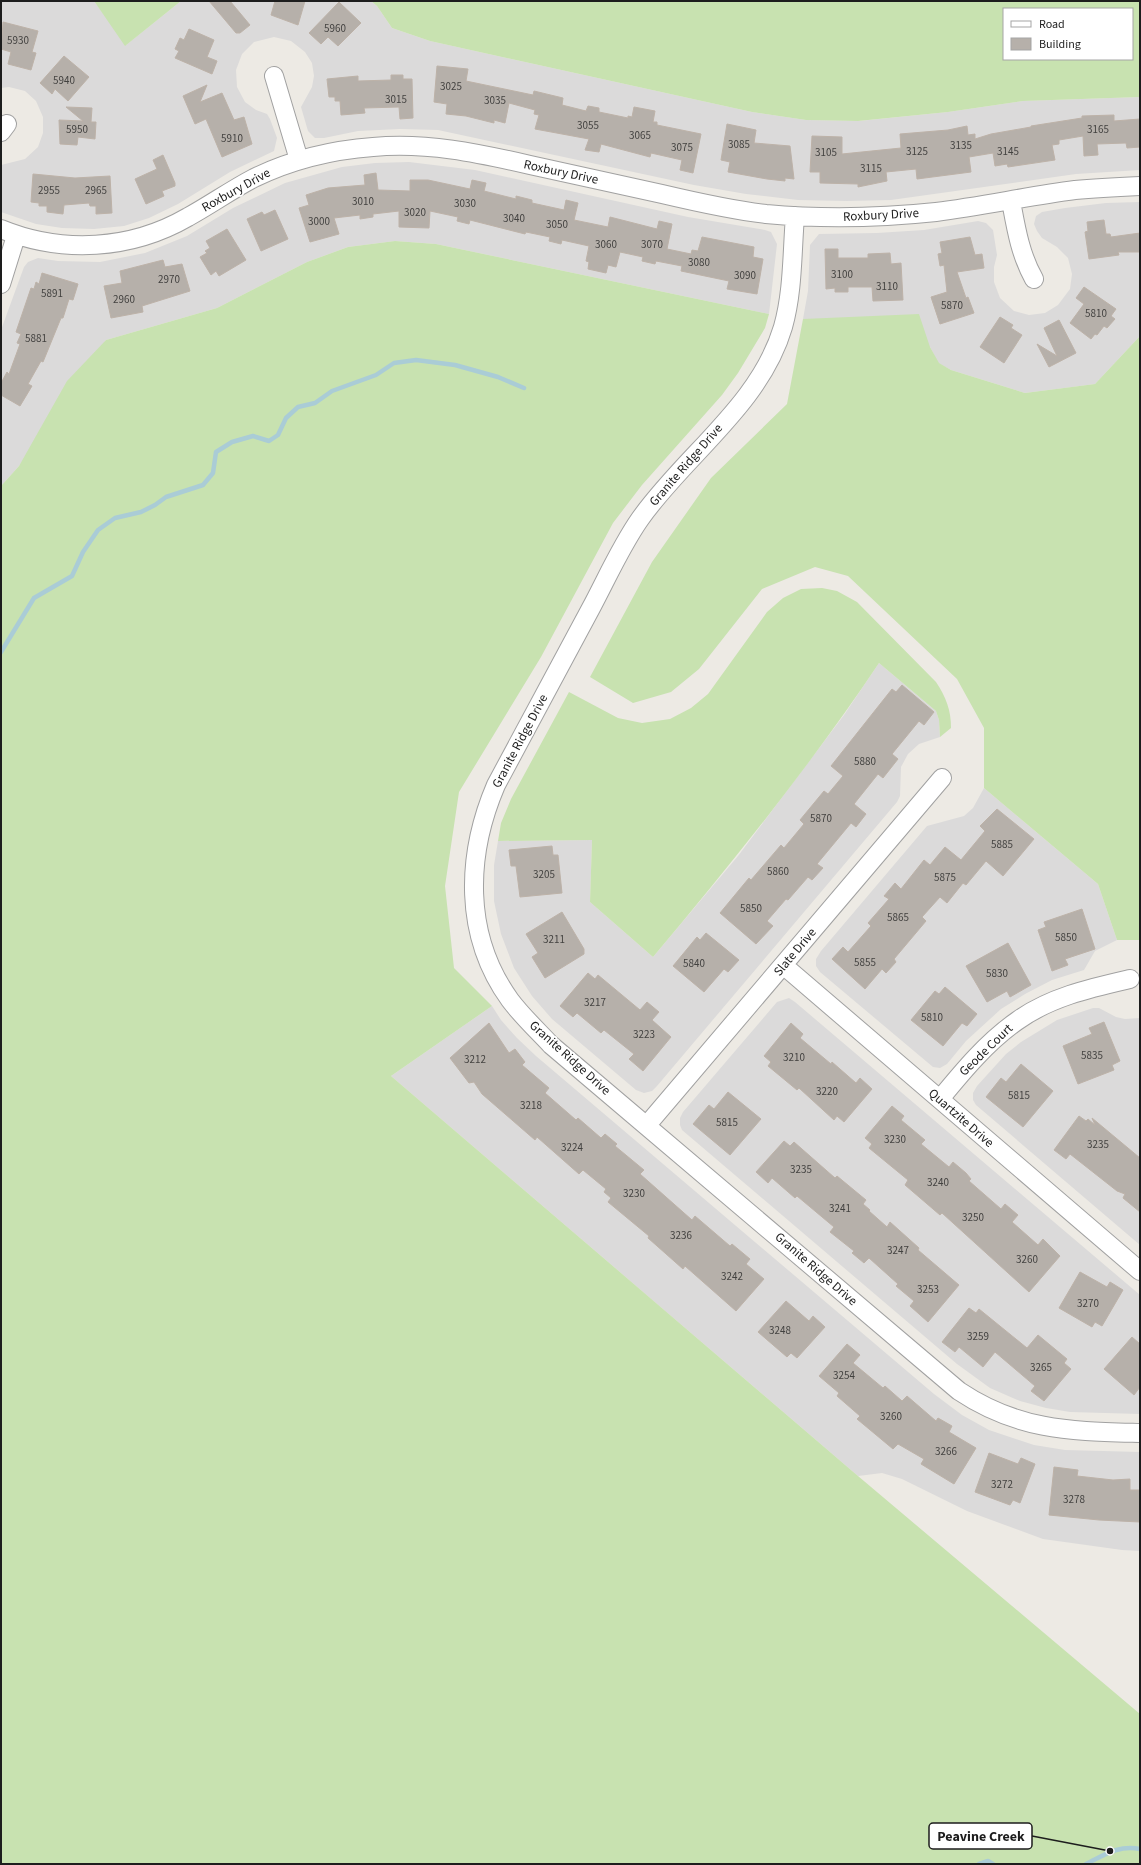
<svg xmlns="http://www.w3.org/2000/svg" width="1141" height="1865" font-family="'Source Sans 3',sans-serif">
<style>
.residential{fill:#dbdada}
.grass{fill:#c8e2b0;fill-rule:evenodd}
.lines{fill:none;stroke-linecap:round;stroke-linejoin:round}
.stream{stroke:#aaccd6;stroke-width:4.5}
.building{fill:#b6b0aa;stroke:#bdb2a8}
.minor-casing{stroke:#a1a1a1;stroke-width:20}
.minor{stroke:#fff;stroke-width:18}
.labels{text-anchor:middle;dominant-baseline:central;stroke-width:3.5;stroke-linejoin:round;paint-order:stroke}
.number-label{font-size:11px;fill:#434240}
.street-label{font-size:13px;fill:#1d1d1d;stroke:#fff}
.leader{fill:none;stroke:#1d1d1d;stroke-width:1.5}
.callout-dot{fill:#1d1d1d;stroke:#fff;stroke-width:1.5}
.callout{fill:#fff;stroke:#1d1d1d;stroke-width:1.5}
.callout-label{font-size:14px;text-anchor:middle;font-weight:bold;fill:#1d1d1d}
</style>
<rect width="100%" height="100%" fill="#edeae4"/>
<!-- residential -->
<path class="residential" d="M1 1H94L126 45 181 1H371L377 6 392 28 430 41 752 112 806 120 859 121 948 112 1023 101 1140 97V170L1076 174 891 200 847 201 798 200 746 194 694 185 438 130 400 129 358 131 324 138H315L308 131 301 107 312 87 314 76 312 63 305 52 291 41 274 37 254 42 242 54 236 70 237 87 245 102 256 110 267 114 270 119 277 138 274 151 230 172 178 204 149 218 124 226 94 229 62 228 36 224 1 212V165L25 159 38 147 43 133V117L36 101 25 91 9 87 1 88Z
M409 162 475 170 688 217 765 230 771 232 777 244 769 314 436 244 395 241 348 247 307 262 217 308 106 340 19 466 1 486V330L24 267 28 262 38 258 58 261 100 262 145 253 187 236 233 208 285 183 342 167 375 163Z
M1140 202V336L1095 384 1025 393 951 370 938 363 930 347 803 319 808 291 810 245 819 234 877 233 924 230 978 221 986 223 993 230 997 255 994 267V282L1000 298 1014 311 1029 315 1045 313 1058 305 1070 289 1072 274 1068 258 1057 247 1042 238 1037 231 1034 224 1036 216 1042 212 1065 208 1106 203Z
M879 663 936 711 939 720 940 737 919 744 908 754 901 767 900 796 897 802 657 1086 652 1091 644 1093 636 1090 552 1019 532 996 514 968 501 934 494 901V865L498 841 592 840 590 902 653 957 738 856 844 715Z
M984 788 1098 884 1117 940 1095 951 1084 970 1052 980 1025 994 1001 1009 966 1041 947 1064 940 1068 933 1067 820 972 816 966V959L821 951 927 826 964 816 973 808Z
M789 998 795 1002 1140 1295V1414L1070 1412 1046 1408 1020 1401 990 1388 957 1364 682 1130 680 1125V1118L683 1112 777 1002Z
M492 1006 501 1020 517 1038 536 1056 934 1394 962 1415 989 1430 1034 1445 1065 1450 1140 1452V1551L1122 1550 1043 1539 967 1511 902 1479 882 1473 858 1476 391 1076Z
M1093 1008H1099L1116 1017 1125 1019 1140 1018V1245L976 1105 973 1100V1093L977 1086 1006 1054 1021 1042 1057 1020Z"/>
<!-- grass -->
<path class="grass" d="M94 1H181L125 46Z
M371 1H1140V97L1023 101 948 112 858 121 806 120 752 112 430 41 392 28 377 6ZM1004 9H1132V59H1004Z
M395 241 436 244 769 314 765 328 738 373 722 395 642 485 613 523 541 657 459 792 445 886 454 968 492 1006 391 1076 858 1476 1140 1714V1864H1V486L19 466 67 381 106 340 217 308 307 262 348 247Z
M919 314 930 347 939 363 951 370 1025 393 1095 384 1140 336V940H1117L1098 884 984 788V728L957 679 848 576 815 567 762 589 699 669 671 692 633 703 590 677 652 562 711 478 787 404 803 319Z
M822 588 837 591 857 602 936 682C946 697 951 710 951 728L940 737 939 720 936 711 879 663C810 766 733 862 653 957L590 902 592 840 498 841 501 823 511 799 569 692 618 718 642 723 670 719 691 708 708 694 767 612 783 598 801 589Z"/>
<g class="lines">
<!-- stream -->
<path class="stream" d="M1 652 34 598 72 576 83 552 98 530 115 518 141 512 155 505 166 497 203 485 213 473 216 452 232 442 253 436 269 441 278 435 286 418 298 407 315 403 332 391 376 375 394 363 416 360 455 365 498 377 524 388
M979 1864 988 1861 993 1864
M1086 1864C1105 1855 1117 1845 1140 1849"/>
</g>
<!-- building -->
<path class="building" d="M209 1H230L250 25 240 33H236Z
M275 1H305L298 25 271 15Z
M339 2 361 23 338 46 328 37 321 44 309 33Z
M3 22 38 31 32 52 36 53 31 70 8 64 11 52 1 49Z
M189 29 214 40 207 57 217 61 212 74 175 58 179 51 175 49 180 38 184 40Z
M64 56 89 77 68 101 55 89 52 94 40 83Z
M437 66 468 69 466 81 533 95 534 91 563 98 562 105 586 111 588 106 599 108V112L628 118V116L632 117 634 107 655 111 653 122H657V125L701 134 693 173 680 170 682 160 651 153 650 157 601 144 599 152 585 150 589 139 535 129 539 115 534 114 535 110 509 103 505 123 494 120V123L466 116 446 114 447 104 434 102Z
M391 75H403V79H412L413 118 400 119 399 107 364 108 365 113 341 115 340 101H335V97H329L327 79 358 76V81L391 80Z
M207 85 200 102 222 93 234 120 244 117 252 144 222 157 206 119 195 124 183 96Z
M66 107 92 108 91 122H96L95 139 78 137 77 145 60 144 59 120 83 121Z
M1114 115V121L1140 119V147L1127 148 1126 143 1097 144 1098 155 1084 156 1083 136 1059 140V144L1052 145 1055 160 1008 167 1007 164 995 166 993 153 969 157 971 172 917 179 916 169 886 172 887 181 858 187V184L820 183V172H810L812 136 842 137V154L901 148 900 134 948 130 967 126 968 135 975 134V139L991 134 1031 127V126L1082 118V116Z
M727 124 756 130 754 143 790 146 794 179 785 178V181L767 179 728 172 730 162 721 160Z
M163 155 175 183V186L162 191 164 196 146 204 135 179 157 169 153 160Z
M376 173 378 190 410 191V180H428L470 189 472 180 486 183 484 191 516 199V196L532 200V203L564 210 566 200 578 203 574 220 608 227 610 217 657 229 659 221 672 224 667 249 691 254 692 250 698 251 702 237 754 247 753 257 763 259 757 294 727 289 729 281 681 271 682 266 656 261 655 264 642 261 643 257 620 252 616 267 608 265 606 273 588 269 589 262 586 261 589 246 562 240 561 244 549 241 550 237 526 232 525 234 470 220 469 224 457 221 458 217 430 211 429 228 399 227V211L373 214V217L360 219V215L334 218 339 234 310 242 299 208 309 205 306 195 328 188 365 185 364 175Z
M33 174 75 178 110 176 112 213 96 214V206H90L89 203 64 205 63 214 47 212V206H39V203L31 202Z
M275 210 288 239 261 251 247 219 262 212 264 215Z
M1104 220 1106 234H1110L1111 237 1140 233V252H1118L1119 255 1089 259 1085 232 1088 231 1087 222Z
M227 229 246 260 219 276 216 271 211 275 200 257 207 253 205 251 210 248 206 241Z
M970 237 975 255 982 254 984 268 957 272 966 298 968 297 974 313 940 324 931 297 947 292 944 265 940 266 938 254 942 253 940 242Z
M825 249H838V258H868V254L890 253 891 264 901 263 903 300 873 301 872 287H848V292H835V288L826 289Z
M163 260 165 267 182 264 190 291 142 306 143 312 111 318 104 286 122 283 120 271Z
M42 273 78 284 73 300 69 299 63 318H61L43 362 41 361 28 384 32 386 20 406 1 395V383L7 372 9 374 20 344 17 343 21 334 16 332 31 288 34 289 36 282 39 284Z
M1084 287 1116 309 1111 316 1115 319 1107 328 1104 326 1097 335 1095 334 1091 339 1070 323 1084 304 1076 298Z
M1000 317 1013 325 1011 328 1022 335 1004 363 980 347Z
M1059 320 1076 353 1049 367 1037 344 1057 356 1044 328Z
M902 685 934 712 924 725 919 721 892 754 898 759 883 778 878 774 854 804 866 814 856 827 851 823 817 864 823 868 812 880 808 877 788 900 786 899 767 921 773 926 756 944 720 913 749 878 751 880 781 845 784 848 804 824 800 820 824 791 828 794 843 776 831 766 892 689 896 692Z
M997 809 1034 839 1003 876 986 861 966 885 963 883 947 903 940 897 922 917 926 921 894 959 896 962 886 973 882 969 865 989 832 959 843 947 848 952 871 926 868 923 889 899 884 896 895 883 901 889 924 860 930 865 945 847 961 860 985 831 980 826Z
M552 846 553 855H558L562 893 520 897 516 866H511L509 850Z
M1082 909 1095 949 1065 959 1068 965 1052 971 1038 930 1046 927 1044 922Z
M562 912 584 949V954L545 978 532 957 538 953 526 934Z
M706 933 739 960 728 972 724 969 704 992 673 966 697 937 700 940Z
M1008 943 1031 985 1010 997 1007 991 987 1002 966 966Z
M588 973 595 979 598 975 640 1010 647 1002 659 1012 652 1020 671 1037 643 1071 629 1059 634 1054 604 1030 601 1033 577 1013 573 1017 560 1006Z
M945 987 977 1014 967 1026 962 1023 943 1046 911 1020 935 991 939 994Z
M1104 1022 1120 1061 1112 1065 1114 1070 1078 1084 1063 1046 1092 1034 1089 1028Z
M489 1023 509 1053 515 1049 525 1062 522 1065 549 1088 545 1093 576 1120 578 1118 601 1138 605 1134 617 1144 615 1146 644 1170 640 1174 692 1220 695 1216 730 1246 732 1244 750 1259 746 1264 764 1279 736 1311 685 1266 683 1269 648 1238 649 1236 608 1202 611 1198 604 1192 606 1189 583 1170 579 1174 537 1137 535 1140 482 1094 474 1082 469 1083 450 1058Z
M791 1023 803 1034 800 1038 831 1064 832 1062 856 1083 860 1078 872 1089 844 1122 837 1116 834 1120 799 1088 797 1090 768 1066 771 1062 764 1056Z
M1021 1064 1053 1091 1023 1127 986 1097 1001 1078 1006 1082Z
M728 1092 761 1119 730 1155 693 1124 709 1105 714 1109Z
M892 1106 904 1116 901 1120 925 1140 921 1144 949 1167 953 1162 966 1173 971 1179 969 1181 1001 1209 1005 1204 1018 1215 1012 1222 1038 1245 1043 1239 1060 1256 1029 1292 942 1213 940 1215 905 1185 908 1180 869 1148 872 1144 865 1138Z
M1079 1116 1086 1121 1088 1119 1095 1125 1092 1118 1140 1158V1212L1123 1198 1125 1194 1117 1191 1070 1154 1066 1159 1054 1150Z
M784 1141 790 1146 794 1142 835 1178 837 1176 866 1200 863 1204 870 1210 869 1211 887 1227 890 1222 919 1248 918 1250 959 1285 928 1322 910 1306 914 1301 896 1286 898 1284 869 1258 864 1263 852 1253 854 1251 830 1232 834 1227 797 1196 795 1198 772 1178 768 1183 756 1172Z
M1080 1272 1107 1287 1110 1282 1123 1290 1102 1326 1095 1322 1092 1327 1059 1308Z
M786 1301 809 1321 813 1316 825 1327 797 1358 791 1353 787 1357 758 1332Z
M969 1308 976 1313 979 1309 1027 1348 1038 1335 1067 1359 1064 1363 1071 1369 1044 1401 1031 1391 1035 1386 995 1352 983 1367 959 1347 955 1352 942 1342Z
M1132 1337 1140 1344V1387L1134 1395 1104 1369Z
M847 1344 860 1355 853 1363 883 1388 885 1386 902 1401 907 1396 936 1421 938 1418 952 1426 949 1432 976 1448 954 1484 921 1464 924 1459 898 1444 893 1449 857 1419 860 1416 837 1396 839 1393 819 1376Z
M989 1453 1018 1464 1021 1458 1035 1464 1020 1503 1013 1500 1010 1505 975 1492Z
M1054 1467 1078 1470 1077 1476 1113 1480 1130 1479V1490H1140V1522L1099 1520 1049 1515Z"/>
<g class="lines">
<!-- minor casing -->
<g class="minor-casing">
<path id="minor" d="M274 76 299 160
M1 132 7 124
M1011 201C1016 228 1020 254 1034 279
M795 216C792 253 793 292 783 327 760 405 685 455 640 519 621 546 607 578 591 608 559 667 528 726 496 785 466 855 463 935 510 1000 522 1016 537 1030 551 1045L959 1391C1019 1431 1071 1431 1140 1433
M1 229C62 254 131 250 188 217 210 205 231 190 254 178 291 160 332 150 373 147 426 142 478 153 530 165 574 175 618 184 662 194 696 202 731 210 766 214 822 219 879 218 936 212 983 206 1029 196 1075 190 1097 188 1118 187 1140 186
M1 284 16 236
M783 965 1140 1271
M940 1099C963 1071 987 1042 1017 1021 1050 997 1091 988 1130 979
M647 1125 942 778"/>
</g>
<!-- minor -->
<use href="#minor" class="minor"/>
</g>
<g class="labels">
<!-- number labels -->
<g class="number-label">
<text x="335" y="28">5960</text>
<text x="18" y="40">5930</text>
<text x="64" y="80">5940</text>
<text x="451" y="86">3025</text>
<text x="396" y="99">3015</text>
<text x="495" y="100">3035</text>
<text x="588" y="125">3055</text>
<text x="77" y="129">5950</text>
<text x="1098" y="129">3165</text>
<text x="640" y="135">3065</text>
<text x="232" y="138">5910</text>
<text x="739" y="144">3085</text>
<text x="961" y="145">3135</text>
<text x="682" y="147">3075</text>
<text x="917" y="151">3125</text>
<text x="1008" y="151">3145</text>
<text x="826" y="152">3105</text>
<text x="871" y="168">3115</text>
<text x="49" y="190">2955</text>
<text x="96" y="190">2965</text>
<text x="363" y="201">3010</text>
<text x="465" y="203">3030</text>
<text x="415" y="212">3020</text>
<text x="514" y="218">3040</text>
<text x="319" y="221">3000</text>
<text x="557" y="224">3050</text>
<text x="606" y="244">3060</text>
<text x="652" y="244">3070</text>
<text x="699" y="262">3080</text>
<text x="842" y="274">3100</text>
<text x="745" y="275">3090</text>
<text x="169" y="279">2970</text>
<text x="887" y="286">3110</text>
<text x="52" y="293">5891</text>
<text x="124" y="299">2960</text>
<text x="952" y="305">5870</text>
<text x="1096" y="313">5810</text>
<text x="36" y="338">5881</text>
<text x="865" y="761">5880</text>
<text x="821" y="818">5870</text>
<text x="1002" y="844">5885</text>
<text x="778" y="871">5860</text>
<text x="544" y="874">3205</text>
<text x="945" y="877">5875</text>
<text x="751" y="908">5850</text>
<text x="898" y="917">5865</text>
<text x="1066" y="937">5850</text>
<text x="554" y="939">3211</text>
<text x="865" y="962">5855</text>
<text x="694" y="963">5840</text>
<text x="997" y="973">5830</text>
<text x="595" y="1002">3217</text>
<text x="932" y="1017">5810</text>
<text x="644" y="1034">3223</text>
<text x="1092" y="1055">5835</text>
<text x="794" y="1057">3210</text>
<text x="475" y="1059">3212</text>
<text x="827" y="1091">3220</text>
<text x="1019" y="1095">5815</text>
<text x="531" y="1105">3218</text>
<text x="727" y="1122">5815</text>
<text x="895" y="1139">3230</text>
<text x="1098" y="1144">3235</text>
<text x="572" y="1147">3224</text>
<text x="801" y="1169">3235</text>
<text x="938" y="1182">3240</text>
<text x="634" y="1193">3230</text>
<text x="840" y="1208">3241</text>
<text x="973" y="1217">3250</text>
<text x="681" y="1235">3236</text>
<text x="898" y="1250">3247</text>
<text x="1027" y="1259">3260</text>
<text x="732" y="1276">3242</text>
<text x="928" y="1289">3253</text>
<text x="1088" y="1303">3270</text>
<text x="780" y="1330">3248</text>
<text x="978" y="1336">3259</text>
<text x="1041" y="1367">3265</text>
<text x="844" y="1375">3254</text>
<text x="891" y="1416">3260</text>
<text x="946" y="1451">3266</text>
<text x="1002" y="1484">3272</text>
<text x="1074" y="1499">3278</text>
</g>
<!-- street labels -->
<g class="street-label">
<text transform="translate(561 172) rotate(12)">Roxbury Drive</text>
<text transform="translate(236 190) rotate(-29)">Roxbury Drive</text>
<text transform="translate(881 215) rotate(-3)">Roxbury Drive</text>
<text transform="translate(686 465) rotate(-49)">Granite Ridge Drive</text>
<text transform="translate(520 741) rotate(-62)">Granite Ridge Drive</text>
<text transform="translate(795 952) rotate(-50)">Slate Drive</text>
<text transform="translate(986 1050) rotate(-44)">Geode Court</text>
<text transform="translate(570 1058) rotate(42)">Granite Ridge Drive</text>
<text transform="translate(961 1118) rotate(41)">Quartzite Drive</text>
<text transform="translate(816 1269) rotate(41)">Granite Ridge Drive</text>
</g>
</g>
<!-- callouts -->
<path class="leader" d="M1110 1851L1032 1836"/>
<circle class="callout-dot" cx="1110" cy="1851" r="4"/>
<rect class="callout" x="929" y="1823" width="103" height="26" rx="4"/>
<g class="callout-label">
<text x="981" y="1841">Peavine Creek</text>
</g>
<!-- border -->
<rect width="1141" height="1865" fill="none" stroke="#1d1d1d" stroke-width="4"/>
<!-- legend -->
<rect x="1003" y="8" width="130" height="52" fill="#ffffff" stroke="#a5a5a5"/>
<rect x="1011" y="21" width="20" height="6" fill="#ffffff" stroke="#a5a5a5"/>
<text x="1039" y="28" font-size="12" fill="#1d1d1d">Road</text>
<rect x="1011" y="38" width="20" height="12" fill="#b6b0aa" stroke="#a5a5a5"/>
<text x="1039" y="48" font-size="12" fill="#1d1d1d">Building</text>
</svg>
